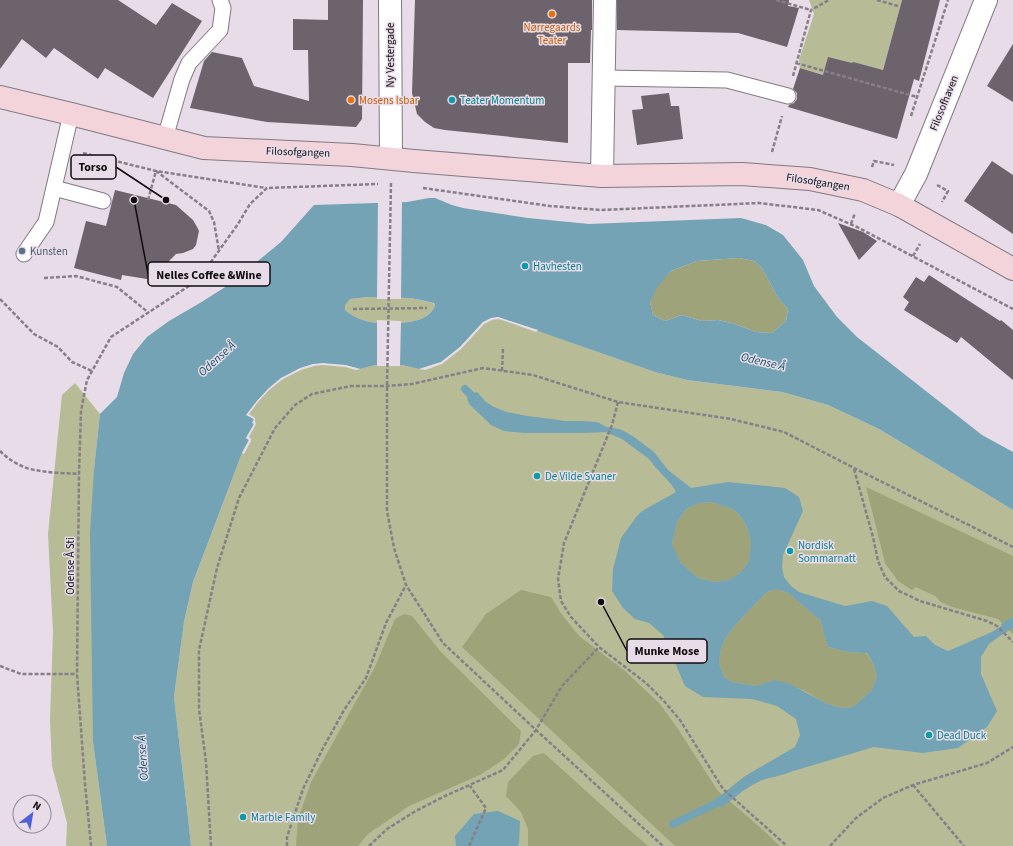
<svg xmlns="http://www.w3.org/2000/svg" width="1013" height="846" font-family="'Source Sans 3',sans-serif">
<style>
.green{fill:#b7bc97}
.forest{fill:#9ea37a}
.water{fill:#74a3b5;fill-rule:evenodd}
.pier{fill:#e7dce8}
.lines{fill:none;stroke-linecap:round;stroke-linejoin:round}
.stream{stroke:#74a3b5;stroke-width:8}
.building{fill:#6c636d}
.service-casing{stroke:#827983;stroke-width:17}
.minor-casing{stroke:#827983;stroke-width:24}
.secondary-casing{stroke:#827983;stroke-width:24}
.path{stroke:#877f87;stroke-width:2.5;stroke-dasharray:4 2;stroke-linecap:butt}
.service{stroke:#fff;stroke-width:15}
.minor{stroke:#fff;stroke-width:22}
.secondary{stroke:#f4d4db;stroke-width:22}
.food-dot{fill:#e8710a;stroke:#e7dce8;stroke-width:1.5}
.culture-dot{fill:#0f9aa8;stroke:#e7dce8;stroke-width:1.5}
.service-dot{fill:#5c6f8a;stroke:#e7dce8;stroke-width:1.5}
.labels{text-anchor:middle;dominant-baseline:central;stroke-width:3;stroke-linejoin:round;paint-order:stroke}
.food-label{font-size:11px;fill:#c56008;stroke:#e7dce8}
.street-label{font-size:11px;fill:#100c10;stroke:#e7dce8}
.culture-label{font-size:11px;fill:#0d838f;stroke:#e7dce8;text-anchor:start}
.service-label{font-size:11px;fill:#4e5e75;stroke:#e7dce8;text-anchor:start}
.water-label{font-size:12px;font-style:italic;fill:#125266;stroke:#e7dce8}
.leader{fill:none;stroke:#100c10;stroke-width:1.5}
.callout-dot{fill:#100c10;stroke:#e7dce8;stroke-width:1.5}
.callout{fill:#e7dce8;stroke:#100c10;stroke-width:1.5}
.callout-label{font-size:12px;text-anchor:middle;font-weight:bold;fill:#100c10}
</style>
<rect width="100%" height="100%" fill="#e7dce8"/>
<!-- green -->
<path class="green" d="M809 0H902L877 91 800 68 799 60 814 14Z
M368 297 411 298 433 303 435 306C427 324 402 323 385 323 380 322 375 323 370 322 361 320 352 316 345 310L344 305 350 299Z
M491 318 505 319 655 372 687 380 782 392 828 405 879 429 1013 510V846H191L188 817 174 697 184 622 193 582 242 453 249 440 246 415 257 401 281 378 300 368 323 363 360 369 375 365H402L419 369 483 322Z
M75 383 100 414 94 469 93 742 107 846H66L67 823 52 766 50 720 53 632 48 534 62 395Z"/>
<!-- forest -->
<path class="forest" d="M739 258 754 261 762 268 778 298 788 309 786 321 772 333 756 332 732 323 718 320 702 321 682 315 665 321 653 315 650 302 657 286 671 271 697 261Z
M866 487 1013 556V634L998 619 952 607 941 602 935 596 916 587 912 590 898 581 885 563Z
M711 502 733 509 741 517 746 525 751 542 749 561 741 572 729 580 714 582 698 578 681 563 672 545 677 522 686 509 699 503Z
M776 589 788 593 820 620 828 647 848 652 866 653 874 665 877 677 871 691 853 707 841 708 827 704 803 690 775 680 756 686 732 682 724 677 719 663 721 648 726 637 737 623 753 606 767 592Z
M521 590 551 597 560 612 579 636 625 671 660 704 678 729 718 791 762 829 780 846H675L462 647 486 614Z
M404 614 412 616 441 652 521 731 519 744 504 759 480 775 409 806 368 834 358 846H296L298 819 311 782 375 667 395 619Z
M544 753 618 820 648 846H528V829L521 812 506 796 508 782 533 756Z"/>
<!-- water -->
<path class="water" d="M429 198H435L452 205 463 208 528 218 589 224 741 218 766 225 783 235 803 260 814 286 837 317 857 337 982 435 1013 452V510L879 429 828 405 782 392 687 380 655 372 498 317 483 322 460 347 441 362 419 369 402 365H375L360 369 345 365 313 364 281 378 268 389 257 401 247 414 254 420V424L246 438 249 440 242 453 193 582 184 622 174 697 188 817 191 846H107L93 742 90 533 94 469 100 414 117 397 124 373 133 354 147 337 169 321 200 303 230 284 281 242 314 205 407 202ZM739 258 754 261 762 268 778 298 788 309 786 321 772 333 756 332 732 323 718 320 702 321 682 315 665 321 653 315 650 302 658 286 671 271 697 261ZM368 297 411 298 434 303 435 306C427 324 402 323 385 323 380 322 375 323 370 322 361 320 352 316 345 310V305L350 299Z
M477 392 486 402 494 407 507 412 527 416 552 419 565 421H582L597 422 607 427 619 429 624 431 634 437 654 452 668 470 691 488 728 482 785 488 799 497 803 511 783 555 782 567 784 577 791 586 799 592 845 606 872 601 887 606 914 637 926 636 935 645 948 651 992 632 999 636 989 644 981 657V674L997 711 987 727 958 748 923 753 874 747 790 772C779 777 767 777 756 783 744 789 733 799 722 807L717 806 714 803 715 800 745 776 795 747 800 735 796 719 777 706 752 699 703 697 685 686 663 635 649 623 635 619 623 608 612 591 613 569 621 538 637 516 642 511 676 492 671 484 656 468 649 459 622 439 605 432 585 433H525L504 431 491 425 469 404 467 398 470 394ZM711 502 733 509 741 517 746 525 751 542 749 561 741 572 729 580 714 582 698 578 681 563 672 544 677 522 686 509 699 503ZM776 589 788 593 820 620 828 647 848 652 867 653 874 665 877 677 871 691 853 707 841 708 827 704 790 684 775 680 756 686 732 682 724 677 719 663 721 648 726 637 737 623 753 606 767 592Z
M1013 617V628L1007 631 1001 624Z
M498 811 520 821 519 843 518 846H456L455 836 474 814Z"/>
<!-- pier -->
<path class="pier" d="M402 200 401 299H377L378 201Z
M498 317 538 330 536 332 505 321 498 319 492 320 484 324 461 349 442 364 425 370 419 369 441 362 460 347 483 322 491 318Z
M377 320 401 321 400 366H377Z
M323 363 345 365 360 369 356 370 345 367 323 365 314 366 301 370 283 379 269 390 258 402 249 414 255 418V422L256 424 249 437 251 439V441L244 454 242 453 249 440 246 438 254 424 252 423 254 419 246 415 257 401 268 389 281 378 300 368 313 364Z"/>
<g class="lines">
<!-- stream -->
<path class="stream" d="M465 389 477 401
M987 640 1013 623
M673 824 715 804 723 799"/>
</g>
<!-- building -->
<path class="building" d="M0 0H118L156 25 172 3 202 21 153 98 105 68 98 79 54 48 46 58 22 39 0 69Z
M328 0H363L362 119 356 127 267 122 190 108 204 61 212 52 242 58 254 86 309 101 308 50H293V19L328 20Z
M415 0H592V30H591L590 63H568V143L445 130 434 128 425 122 417 114 412 93Z
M617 0H789L788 6 799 8 787 47 738 33 617 30Z
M902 0H940L919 81 914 79 897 139 788 107 789 105 794 103 797 99V93L793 89 800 68 823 75 828 57 852 63 853 62 883 70Z
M1013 44V102L987 86Z
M669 93 671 106H679L683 139 637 145 632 110 643 109 641 96Z
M992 161 1013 175V234L964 201Z
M115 190 176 205 193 220 197 227 199 231 196 245 193 249 183 253 176 254 170 260 158 276 152 278 147 279 122 275 121 280 74 268 86 221 106 226Z
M838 223 863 232 877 241 859 260Z
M929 275 1000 321 1001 320 1013 330V380L961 337 957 343 904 310 909 302 903 297 916 277 924 282Z"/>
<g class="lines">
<!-- service casing -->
<g class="service-casing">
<path id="service" d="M604 78 727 80 788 96
M165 138 182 79 189 63 220 30 223 8 220 0
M54 188 103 201
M24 254 46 222 71 114"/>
</g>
<!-- minor casing -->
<g class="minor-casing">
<path id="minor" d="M390 0 391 158
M602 176 605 0
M899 205 916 174 986 0"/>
</g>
<!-- secondary casing -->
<g class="secondary-casing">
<path id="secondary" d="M0 97 71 114 204 148 352 155 414 161 602 176 742 174 810 179 863 190 899 205 1013 269"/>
</g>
<!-- path -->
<path class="path" d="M776 0 811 10
M877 0 898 6
M796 63 917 97
M793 76 811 10 829 0
M911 116 948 0
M772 152 782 116
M83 153 156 171 266 188
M872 167 874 161 894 165
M391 183 387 386V511L394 548 406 585 443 643 536 730 663 846
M937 185 948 191 942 202
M423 188 550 206 601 210 759 203 818 210 857 227 1013 309
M148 200 156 171 209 211 214 222 219 251
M851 224 855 213
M913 256 920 244
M44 278 76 276 117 287 149 313
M0 299 34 334 58 347 72 362 92 371
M353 309 427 308
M502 371 503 348
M618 402 612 425 564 543 558 579 561 601 571 617 599 647 646 683 663 700 680 720 723 789 787 846
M0 451C9 460 22 468 35 470 49 473 65 473 79 474
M854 469 873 537 878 561 885 577 899 591 920 601 987 621 997 626 1013 642
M0 666 21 674H77
M913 785 964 846
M91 846 85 784 77 674 79 474 81 411 87 380 111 337 198 280 238 224 250 204 267 188 378 184
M211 846 206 762 199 709V650L217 568 239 498 275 428 295 405 312 394 351 386H387L412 384 483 368 533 375 618 402 731 419 784 432 854 468 1013 547
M287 846V837L303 789 322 750 344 710 366 678 386 623 406 585
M369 846 387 829 414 812 445 796 503 770 536 730 562 686 599 647
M469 846 486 808 470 786
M830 846 856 818 883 798 913 785 987 763 1013 747"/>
<!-- service -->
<use href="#service" class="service"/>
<!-- minor -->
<use href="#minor" class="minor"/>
<!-- secondary -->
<use href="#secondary" class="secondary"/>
</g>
<!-- markers -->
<g class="food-dot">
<circle cx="552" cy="14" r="4"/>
<circle cx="351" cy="100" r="4"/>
</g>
<g class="culture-dot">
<circle cx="452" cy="100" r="4"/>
<circle cx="525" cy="266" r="4"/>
<circle cx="537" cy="476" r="4"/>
<circle cx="790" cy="551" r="4"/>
<circle cx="929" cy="735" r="4"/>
<circle cx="243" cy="817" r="4"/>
</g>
<circle class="service-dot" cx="22" cy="251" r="4"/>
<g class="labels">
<!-- food labels -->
<g class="food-label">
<text x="552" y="27">Nørregaards<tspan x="552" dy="13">Teater</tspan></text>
<text x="359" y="100" text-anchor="start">Mosens Isbar</text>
</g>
<!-- street labels -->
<g class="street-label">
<text transform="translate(390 55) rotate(-90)">Ny Vestergade</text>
<text transform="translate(944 103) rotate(-68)">Filosofhaven</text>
<text transform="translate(298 152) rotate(2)">Filosofgangen</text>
<text transform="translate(818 182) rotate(9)">Filosofgangen</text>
<text transform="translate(70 566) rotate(-90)">Odense Å Sti</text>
</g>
<!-- culture labels -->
<g class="culture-label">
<text x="460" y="100">Teater Momentum</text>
<text x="533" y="266">Havhesten</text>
<text x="545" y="476">De Vilde Svaner</text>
<text x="798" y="545">Nordisk<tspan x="798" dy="13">Sommarnatt</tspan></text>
<text x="937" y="735">Dead Duck</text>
<text x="251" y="817">Marble Family</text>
</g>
<!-- service labels -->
<g class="service-label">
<text x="30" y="251">Kunsten</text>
</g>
<!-- water labels -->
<g class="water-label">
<text transform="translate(217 359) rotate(-42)">Odense Å</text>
<text transform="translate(763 362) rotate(13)">Odense Å</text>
<text transform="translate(143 758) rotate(-94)">Odense Å</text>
</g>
</g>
<!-- callouts -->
<path class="leader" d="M166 200L116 167M134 200L148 274M601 602L627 651"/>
<g class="callout-dot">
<circle cx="166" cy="200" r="4"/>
<circle cx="134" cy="200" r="4"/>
<circle cx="601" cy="602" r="4"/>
</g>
<g class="callout">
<rect x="71" y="155" width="45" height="24" rx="4"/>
<rect x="148" y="262" width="122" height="24" rx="4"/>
<rect x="627" y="639" width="80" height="24" rx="4"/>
</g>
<g class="callout-label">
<text x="93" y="171">Torso</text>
<text x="209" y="279">Nelles Coffee &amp;Wine</text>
<text x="667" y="655">Munke Mose</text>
</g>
<!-- north arrow -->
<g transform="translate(32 814) rotate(31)"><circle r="19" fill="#e7dce8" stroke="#918992"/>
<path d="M0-3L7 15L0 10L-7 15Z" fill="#4d62d7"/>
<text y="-6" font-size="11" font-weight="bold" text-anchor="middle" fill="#100c10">N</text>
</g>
</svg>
